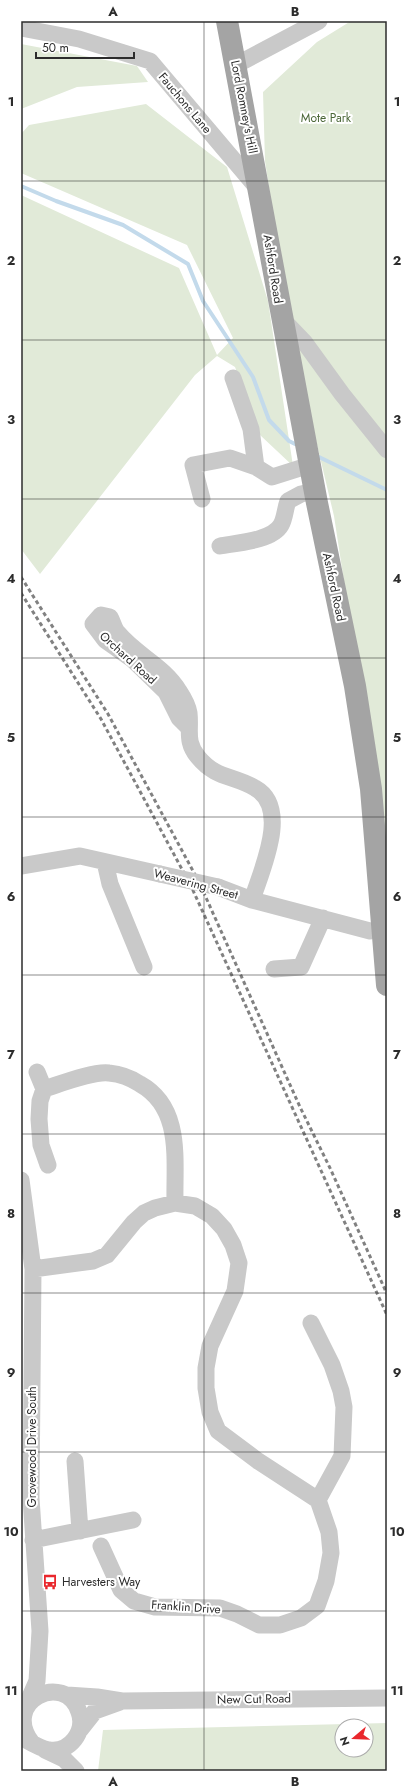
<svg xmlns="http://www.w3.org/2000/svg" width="408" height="1792" font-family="Jost,sans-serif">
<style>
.green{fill:#e1ead8;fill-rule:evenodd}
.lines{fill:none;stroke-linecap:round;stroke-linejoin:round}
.stream{stroke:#c3daeb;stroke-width:4}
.minor{stroke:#c9c9c9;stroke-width:17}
.major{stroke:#a4a4a4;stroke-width:22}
.rail{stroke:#818181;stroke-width:3;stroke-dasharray:4 3;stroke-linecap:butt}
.minor-bridge{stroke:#c9c9c9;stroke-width:17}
.grid{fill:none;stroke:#2c2c2c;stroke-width:1;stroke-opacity:0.55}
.labels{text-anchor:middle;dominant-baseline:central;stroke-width:4;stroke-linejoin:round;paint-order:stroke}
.street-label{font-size:12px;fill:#2c2c2c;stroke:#fff}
.park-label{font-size:12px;fill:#4c6839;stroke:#fff}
.poi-label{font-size:12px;fill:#2c2c2c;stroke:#fff;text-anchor:start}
.neatline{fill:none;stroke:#2c2c2c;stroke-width:1.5}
.grid-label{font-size:13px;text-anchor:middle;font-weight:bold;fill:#2c2c2c}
</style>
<rect width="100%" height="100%" fill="#fff"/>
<!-- green -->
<path class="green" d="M351 21H387V862L334 516 292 340 265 161 263 92 317 42Z
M21 44 137 66 148 82 77 87 21 109Z
M146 104 227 167 268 301 293 466 260 435 235 367 217 356 195 375 40 574 21 549V195L179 268 217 355 233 338 187 245 21 173V134L29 125Z
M387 1723V1771H98L103 1730ZM342 1726H366V1750H342Z"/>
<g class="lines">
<!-- stream -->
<path class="stream" d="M21 186 56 201 123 225 188 264 203 301 253 377 269 420 289 441 295 444
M319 457 387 490"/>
<!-- minor -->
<path class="minor" d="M21 28 79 39 150 61 259 190
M236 65 319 21
M282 319 305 343 342 394 387 450
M233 378 251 429 256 467
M202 499 193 465 230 458 256 467 272 477 310 465
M220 546C236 543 272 541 281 525 285 518 285 509 288 501L301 494 315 491
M189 728 179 718 166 692 132 659 105 640 93 624 101 615 110 617C113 622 114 629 118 633 136 655 164 666 179 691 183 697 188 707 189 713 191 731 185 741 198 757 216 779 233 775 255 788 291 808 261 871 252 900
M105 862 110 884 144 967
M21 866 80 856 160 874
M218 887 252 900 370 931
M274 969 301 967 323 918
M37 1072 44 1089 40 1101 39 1119 41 1145 48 1165
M44 1089C60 1084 93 1071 109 1073 120 1074 131 1078 140 1084 183 1108 174 1160 175 1203
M21 1180 33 1269 31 1498 40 1631 37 1681 26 1706
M33 1269 93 1261 107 1255 134 1222 144 1213 155 1208 175 1203 195 1206 212 1216 224 1229 233 1245 239 1263 235 1291 210 1346 206 1368V1388L210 1412 218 1431 258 1461 318 1500 329 1532 331 1553 326 1581 317 1606 301 1618 280 1625H259L237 1614 220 1608 155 1607 134 1601 121 1590 101 1546
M311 1323 332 1365 341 1391 344 1407 342 1456 318 1500
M75 1461 80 1531
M33 1540 133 1520
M67 1695 97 1697 122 1701 387 1698
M80 1730 95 1711 120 1702
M21 1737C30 1742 39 1748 49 1750 70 1753 86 1731 79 1712 65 1670 0 1701 32 1743
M45 1750 64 1759 76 1771"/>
<!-- major -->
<path class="major" d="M227 21 317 503 355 686 371 789 387 985"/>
<!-- rail -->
<path class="rail" d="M21 577 108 714 199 882 300 1107 330 1168 387 1294
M21 593 101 719 191 886 387 1315"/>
<!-- minor-bridge -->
<path class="minor-bridge" d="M160 874 218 887"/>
</g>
<!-- grid -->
<path class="grid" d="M204 21V1771M21 181H387M21 340H387M21 499H387M21 658H387M21 817H387M21 975H387M21 1134H387M21 1293H387M21 1452H387M21 1611H387"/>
<!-- icons -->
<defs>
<g id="bus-bare" transform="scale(1.2)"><path d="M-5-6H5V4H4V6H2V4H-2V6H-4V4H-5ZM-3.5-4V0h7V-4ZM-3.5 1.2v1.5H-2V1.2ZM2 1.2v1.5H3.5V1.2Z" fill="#e9272c" stroke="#fff" stroke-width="2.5" paint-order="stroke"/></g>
</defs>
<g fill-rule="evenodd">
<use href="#bus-bare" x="50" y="1582"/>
</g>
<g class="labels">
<!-- street labels -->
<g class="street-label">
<text transform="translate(185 103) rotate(50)">Fauchons Lane</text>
<text transform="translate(244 107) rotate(79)">Lord Romney's Hill</text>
<text transform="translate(273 269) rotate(81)">Ashford Road</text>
<text transform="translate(334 587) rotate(78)">Ashford Road</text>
<text transform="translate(128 658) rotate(42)">Orchard Road</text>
<text transform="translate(196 884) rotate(15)">Weavering Street</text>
<text transform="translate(32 1447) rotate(-90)">Grovewood Drive South</text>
<text transform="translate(186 1607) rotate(4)">Franklin Drive</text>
<text transform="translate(254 1699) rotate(-1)">New Cut Road</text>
</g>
<!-- park labels -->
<g class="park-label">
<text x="326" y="118">Mote Park</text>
</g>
<!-- poi labels -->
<g class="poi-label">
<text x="62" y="1582">Harvesters Way</text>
</g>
</g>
<!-- border -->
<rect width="408" height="1792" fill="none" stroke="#ffffff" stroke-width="44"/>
<!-- north arrow -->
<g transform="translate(354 1738) rotate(251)"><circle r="19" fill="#ffffff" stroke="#ababab"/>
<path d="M0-3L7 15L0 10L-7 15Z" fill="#e9272c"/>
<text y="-6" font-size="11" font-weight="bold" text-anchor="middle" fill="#2c2c2c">N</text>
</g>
<!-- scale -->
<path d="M36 52v6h98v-6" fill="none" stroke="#2c2c2c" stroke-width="2"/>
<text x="42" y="52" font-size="12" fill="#2c2c2c" stroke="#ffffff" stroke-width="3" paint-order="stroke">50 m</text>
<rect x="22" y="22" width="364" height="1748" class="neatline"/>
<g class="grid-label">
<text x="113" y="16">A</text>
<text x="295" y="16">B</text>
<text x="11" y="106">1</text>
<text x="397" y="106">1</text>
<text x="11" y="265">2</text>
<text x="397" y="265">2</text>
<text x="11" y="424">3</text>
<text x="397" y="424">3</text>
<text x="11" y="583">4</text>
<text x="397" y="583">4</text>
<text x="11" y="742">5</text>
<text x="397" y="742">5</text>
<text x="11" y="901">6</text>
<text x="397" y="901">6</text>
<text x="11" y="1059">7</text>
<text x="397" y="1059">7</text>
<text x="11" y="1218">8</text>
<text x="397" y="1218">8</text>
<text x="11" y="1377">9</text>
<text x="397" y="1377">9</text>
<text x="11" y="1536">10</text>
<text x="397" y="1536">10</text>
<text x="11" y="1695">11</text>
<text x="397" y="1695">11</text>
<text x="113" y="1786">A</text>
<text x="295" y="1786">B</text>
</g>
</svg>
